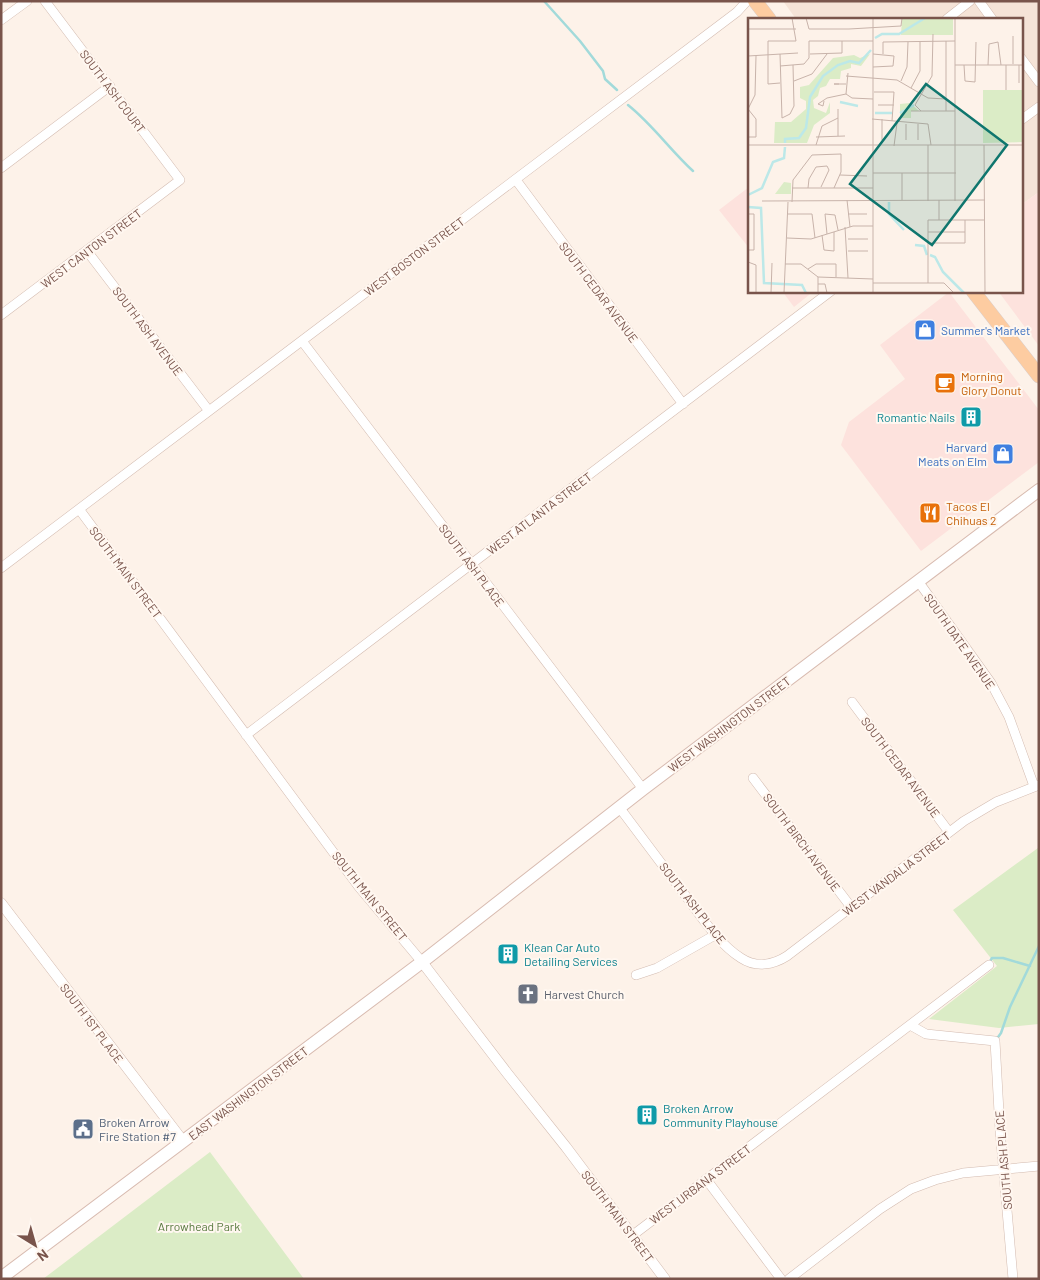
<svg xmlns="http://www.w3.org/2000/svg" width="1040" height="1280" font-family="Barlow,sans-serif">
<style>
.residential{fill:#f5e3d7}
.commercial{fill:#fde2dd}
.green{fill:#dbecc6}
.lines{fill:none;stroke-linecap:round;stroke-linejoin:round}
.stream{stroke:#a2dada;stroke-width:2.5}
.minor-casing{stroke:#d3bbb0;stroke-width:10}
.tertiary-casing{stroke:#d3bbb0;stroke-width:11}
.secondary-casing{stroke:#d8bbb0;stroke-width:14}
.primary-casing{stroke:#d9cfcd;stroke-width:15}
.minor{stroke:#fff;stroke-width:9}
.tertiary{stroke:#fff;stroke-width:10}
.secondary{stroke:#fff;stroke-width:12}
.primary{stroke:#fdcca1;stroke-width:14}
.labels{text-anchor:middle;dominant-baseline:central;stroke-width:4;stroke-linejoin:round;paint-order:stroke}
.street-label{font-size:12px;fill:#79544b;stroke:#fff7f0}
.shop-label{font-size:12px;fill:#366cbe;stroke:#fff7f0;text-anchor:start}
.food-label{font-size:12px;fill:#c56008;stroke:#fff7f0;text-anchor:start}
.culture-label{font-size:12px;fill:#0d838f;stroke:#fff7f0;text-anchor:start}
.worship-label{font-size:12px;fill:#5b616d;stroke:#fff7f0;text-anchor:start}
.service-label{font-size:12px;fill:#4e5e75;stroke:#fff7f0;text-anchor:start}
.park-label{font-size:12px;fill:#597a40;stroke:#fff7f0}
.inset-river{fill:none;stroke:#bce8e8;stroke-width:2.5}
.inset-road{fill:none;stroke:#c8b3aa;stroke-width:1}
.view{fill:#0f766e;fill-opacity:0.15;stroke:#0f766e;stroke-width:2.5}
.inset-edge{fill:none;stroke:#79544b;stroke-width:2.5}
</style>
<rect width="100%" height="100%" fill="#fdf2e9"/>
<!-- residential -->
<path class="residential" d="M783 1H1039V192L1021 205V19H796Z"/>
<!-- commercial -->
<path class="commercial" d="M749 187V248L719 210Z
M1039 192V346L998 291H1021V205Z
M782 291H814L794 307Z
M949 292 1039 410V462L921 551 841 445 849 422 905 379 880 345Z"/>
<!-- green -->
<path class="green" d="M1038 848 1039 1024 999 1028 929 1019 997 966 953 910Z
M210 1152 304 1279H43Z"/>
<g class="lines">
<!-- stream -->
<path class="stream" d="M544 1 580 41 603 71 605 79 617 90
M628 105C653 125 670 150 693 171
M989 963 992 958H1003L1030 966
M996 1040 1001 1033 1010 1007 1039 946"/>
<!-- minor casing -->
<g class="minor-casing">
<path id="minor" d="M979 1 992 19
M947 19 970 1
M1 20 27 1
M1021 58 1039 82
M1021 120 1039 107
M1 168 110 86
M516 180 683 404
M87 251 209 411
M1 315 180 180 45 1
M302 341 643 789
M79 509 359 887 422 962
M1 568 737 12 747 1
M918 581 991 683 1009 717 1034 786
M852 702 949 832
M246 735 831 291
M753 778 851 907
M619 807C642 838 665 868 688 899 703 919 719 944 741 958 756 968 773 965 787 956L964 821 996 802 1039 785
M636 975 657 968 715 935
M910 1025 926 1034 995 1041 1000 1130 1013 1279
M706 1179 781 1279
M633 1235 989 965
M789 1279 880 1209 911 1189 935 1180 963 1173 1039 1166"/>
</g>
<!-- tertiary casing -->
<g class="tertiary-casing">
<path id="tertiary" d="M1 903 183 1141
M422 962 507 1073 566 1147 665 1279"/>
</g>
<!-- secondary casing -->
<g class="secondary-casing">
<path id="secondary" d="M1 1278 422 962 643 789 1039 490"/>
</g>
<!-- primary casing -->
<g class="primary-casing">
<path id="primary" d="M755 1 769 19
M973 291 1039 376"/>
</g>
<!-- minor -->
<use href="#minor" class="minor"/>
<!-- tertiary -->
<use href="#tertiary" class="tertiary"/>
<!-- secondary -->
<use href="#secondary" class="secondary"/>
<!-- primary -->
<use href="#primary" class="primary"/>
</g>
<!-- icons -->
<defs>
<g id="shop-square" transform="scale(1.125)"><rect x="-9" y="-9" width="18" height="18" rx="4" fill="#3f7fe0" stroke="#fff7f0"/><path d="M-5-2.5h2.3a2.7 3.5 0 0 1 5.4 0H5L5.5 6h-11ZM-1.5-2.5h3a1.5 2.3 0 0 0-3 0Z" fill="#fff"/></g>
<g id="cafe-square" transform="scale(1.125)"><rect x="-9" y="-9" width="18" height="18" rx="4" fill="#e8710a" stroke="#fff7f0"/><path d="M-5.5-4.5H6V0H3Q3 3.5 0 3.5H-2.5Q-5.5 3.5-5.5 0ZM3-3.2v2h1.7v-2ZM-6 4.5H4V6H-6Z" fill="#fff"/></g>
<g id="building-square" transform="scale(1.125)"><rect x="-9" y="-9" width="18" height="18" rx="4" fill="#0f9aa8" stroke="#fff7f0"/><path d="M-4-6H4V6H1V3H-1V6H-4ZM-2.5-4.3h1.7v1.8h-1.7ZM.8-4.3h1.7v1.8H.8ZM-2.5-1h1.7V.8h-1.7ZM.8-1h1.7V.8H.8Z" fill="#fff"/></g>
<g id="restaurant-square" transform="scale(1.125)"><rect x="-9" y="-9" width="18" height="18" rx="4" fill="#e8710a" stroke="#fff7f0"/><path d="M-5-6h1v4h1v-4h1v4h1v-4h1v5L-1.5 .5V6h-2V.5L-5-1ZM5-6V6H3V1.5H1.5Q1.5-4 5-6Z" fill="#fff"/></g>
<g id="church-square" transform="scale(1.125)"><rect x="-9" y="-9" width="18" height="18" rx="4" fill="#6b7280" stroke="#fff7f0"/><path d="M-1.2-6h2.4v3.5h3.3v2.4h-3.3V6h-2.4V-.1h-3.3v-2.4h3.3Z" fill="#fff"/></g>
<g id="civic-square" transform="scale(1.125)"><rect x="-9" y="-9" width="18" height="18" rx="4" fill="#5c6f8a" stroke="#fff7f0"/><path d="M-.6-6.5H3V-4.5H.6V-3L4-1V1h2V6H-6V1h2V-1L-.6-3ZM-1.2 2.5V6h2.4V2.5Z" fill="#fff"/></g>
</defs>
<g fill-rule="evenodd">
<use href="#shop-square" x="925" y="330"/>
<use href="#cafe-square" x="945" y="383"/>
<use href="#building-square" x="971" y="417"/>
<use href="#shop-square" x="1003" y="454"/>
<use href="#restaurant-square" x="930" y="513"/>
<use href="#building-square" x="508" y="954"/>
<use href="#church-square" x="528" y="994"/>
<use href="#building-square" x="647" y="1115"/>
<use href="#civic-square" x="83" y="1129"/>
</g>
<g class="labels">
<!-- street labels -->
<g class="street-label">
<text transform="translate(113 91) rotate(53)">SOUTH ASH COURT</text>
<text transform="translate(91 248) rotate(-37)">WEST CANTON STREET</text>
<text transform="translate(414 256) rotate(-37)">WEST BOSTON STREET</text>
<text transform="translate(599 292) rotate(53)">SOUTH CEDAR AVENUE</text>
<text transform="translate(148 331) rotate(53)">SOUTH ASH AVENUE</text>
<text transform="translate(539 513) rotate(-37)">WEST ATLANTA STREET</text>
<text transform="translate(472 565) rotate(53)">SOUTH ASH PLACE</text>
<text transform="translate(126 572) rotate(53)">SOUTH MAIN STREET</text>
<text transform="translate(960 641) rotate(55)">SOUTH DATE AVENUE</text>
<text transform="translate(729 724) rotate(-37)">WEST WASHINGTON STREET</text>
<text transform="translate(901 767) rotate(53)">SOUTH CEDAR AVENUE</text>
<text transform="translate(802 842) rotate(53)">SOUTH BIRCH AVENUE</text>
<text transform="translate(896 873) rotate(-37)">WEST VANDALIA STREET</text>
<text transform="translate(370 896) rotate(51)">SOUTH MAIN STREET</text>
<text transform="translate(693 903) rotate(52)">SOUTH ASH PLACE</text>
<text transform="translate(92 1023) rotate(53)">SOUTH 1ST PLACE</text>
<text transform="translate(248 1093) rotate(-37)">EAST WASHINGTON STREET</text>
<text transform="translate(1003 1160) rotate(-95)">SOUTH ASH PLACE</text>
<text transform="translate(700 1184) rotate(-37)">WEST URBANA STREET</text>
<text transform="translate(618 1216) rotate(53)">SOUTH MAIN STREET</text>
</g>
<!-- shop labels -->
<g class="shop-label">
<text x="941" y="330">Summer's Market</text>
<text x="987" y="447" text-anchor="end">Harvard<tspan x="987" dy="14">Meats on Elm</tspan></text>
</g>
<!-- food labels -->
<g class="food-label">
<text x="961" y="376">Morning<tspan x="961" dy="14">Glory Donut</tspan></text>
<text x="946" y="506">Tacos El<tspan x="946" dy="14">Chihuas 2</tspan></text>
</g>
<!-- culture labels -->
<g class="culture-label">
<text x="955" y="417" text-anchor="end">Romantic Nails</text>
<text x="524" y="947">Klean Car Auto<tspan x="524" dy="14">Detailing Services</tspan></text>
<text x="663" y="1108">Broken Arrow<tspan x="663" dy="14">Community Playhouse</tspan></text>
</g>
<!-- worship labels -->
<g class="worship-label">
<text x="544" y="994">Harvest Church</text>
</g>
<!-- service labels -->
<g class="service-label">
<text x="99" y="1122">Broken Arrow<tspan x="99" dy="14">Fire Station #7</tspan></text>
</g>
<!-- park labels -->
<g class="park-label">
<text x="199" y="1226">Arrowhead Park</text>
</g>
</g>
<!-- overview -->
<g transform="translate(748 18)">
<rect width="275" height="275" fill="#fdf2e9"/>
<path d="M154 0H205V17H153ZM122 36 113 48 103 46V50L93 53 92 61H82L78 68 72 70 70 78 65 82 66 90 78 95 82 84V95L66 107 59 125H26L27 104H43L58 91V83L52 80V69L61 67 85 40 106 37 112 40ZM235 72H275V124L235 125ZM162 85 171 93H163V100H152V86ZM36 164 43 165V176H27Z" fill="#dbecc6"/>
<path class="inset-river" d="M127 20 134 16H151L177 0M92 84 110 88M127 95H144M152 95 166 87M37 125V121L51 120 58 110 62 79 75 58 90 47 102 43 111 45 123 32M0 177 14 170 25 144 36 140 37 129M141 184V196L156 212M0 189 13 190 16 265 54 267 58 275M167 227 176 228 179 237M182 237 187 239 195 254 216 275"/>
<path class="inset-road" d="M58 0 61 11H101L153 8 154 0M125 0V275M207 0V183M0 11H48M265 18V46M198 23V93M32 36 34 100 42 96 46 88 45 47M62 36 94 35V23M125 36 146 38 145 48 125 49M135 36V24L207 23M0 38 50 35M207 47H275M216 47 217 63 227 64 228 24M240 47 241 26 250 24 253 47M258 47V72M271 47V65M32 48 56 46 61 40V23H125M98 58 149 62 180 80 198 81M46 63 64 56 79 36M153 63 159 49 160 24M32 65 20 66V23H48L44 0M91 66H86H98M163 70 172 53V24M126 74H146L144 103M98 76 104 80 125 81M98 76 100 55M76 83 75 88 70 86 79 80 98 76M130 87H146M0 91 7 77 8 38M0 91 8 101V119H0M90 91V118M163 93H207M173 93 167 87 184 58 185 16M124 101 180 106 183 127M158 106V122M170 106V122M68 119 97 118M134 122V101M0 127H275M68 127 74 108 90 100M180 127V183M236 127 237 275M146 128 149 105M125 155H208M92 157 119 158M44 170H125M60 170 61 161 68 149 79 148 81 152 73 169M99 182 102 209M154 182V155M191 182V202M14 183 237 182M44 184 45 162 64 137 93 136V154L86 170M0 196H6V232H0M40 196H64L67 220M100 196H119M97 209 100 260M180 214H217M79 216 77 196 87 197 90 212M74 217 76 232 86 233V214M39 220 63 221 105 208H125M100 221H120M180 225H217V202M100 233H120M0 244 8 247V275M37 246H53L70 259 125 261M60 251 68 246H88V259M125 265H196L206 275M180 265V202H237M70 266H77L79 275M23 275 24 245M36 275 40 184M70 275V259"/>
<path class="view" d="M178 66 259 127 184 227 102 166Z"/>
<rect width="275" height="275" class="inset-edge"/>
</g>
<!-- border -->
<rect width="1040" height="1280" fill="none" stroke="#79544b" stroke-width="5"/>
<!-- north arrow -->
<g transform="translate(35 1245) rotate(143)" stroke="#fff7f0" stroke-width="4" paint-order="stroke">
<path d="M0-4L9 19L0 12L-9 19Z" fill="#79544b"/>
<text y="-8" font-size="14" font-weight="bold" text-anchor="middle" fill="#79544b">N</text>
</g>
</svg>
